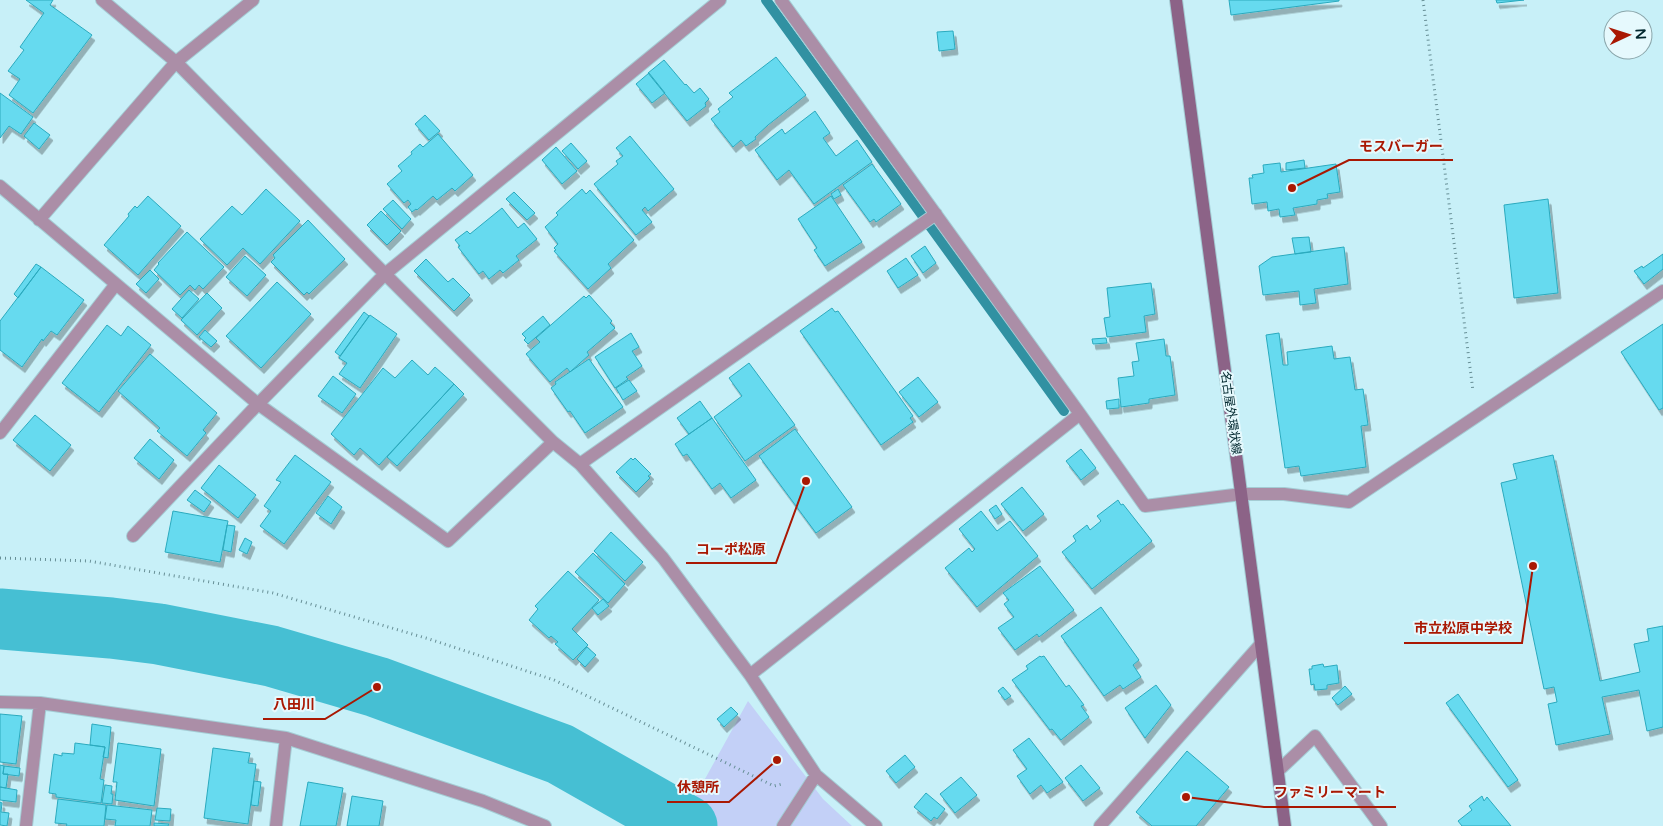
<svg xmlns="http://www.w3.org/2000/svg" width="1663" height="826" font-family="'Varela Round','Noto Sans JP',sans-serif">
<style>
.green{fill:#c3d0f7}
.lines{fill:none;stroke-linecap:round;stroke-linejoin:round}
.stream{stroke:#3191a2;stroke-width:10}
.river{stroke:#46bfd3;stroke-width:61}
.building{fill:#66daef;stroke:#2baabe;filter:url(#shadow)}
.street-casing{stroke:#a4ccd4;stroke-width:14}
.secondary-casing{stroke:#a4ccd4;stroke-width:14}
.path{stroke:#678f96;stroke-width:3;stroke-dasharray:1 4;stroke-linecap:butt}
.street{stroke:#ab8ea7;stroke-width:12}
.secondary{stroke:#8c6387;stroke-width:12}
.labels{text-anchor:middle;dominant-baseline:central;stroke-width:4;stroke-linejoin:round;paint-order:stroke}
.street-label{font-size:12px;fill:#01272e;stroke:#e6f9fd}
.leader{fill:none;stroke:#a91803;stroke-width:2}
.callout-dot{fill:#a91803;stroke:#e6f9fd;stroke-width:2}
.callout-label{font-size:14px;text-anchor:middle;font-weight:bold;fill:#a91803;stroke:#e6f9fd;stroke-width:4;stroke-linejoin:round;paint-order:stroke}
</style>
<defs>
<filter id="shadow"><feDropShadow dx="3" dy="5.5" stdDeviation="0" flood-color="#0004"/></filter>
</defs>
<rect width="100%" height="100%" fill="#c8f0f8"/>
<!-- green -->
<path class="green" d="M748 701 823 799 852 826H679Z"/>
<g class="lines">
<!-- stream -->
<path class="stream" d="M766 0 1064 411"/>
<!-- river -->
<path class="river" d="M0 619 111 628 159 634 271 656 377 687 560 754 687 826"/>
</g>
<!-- building -->
<path class="building" d="M26 0H53L50 5 92 35 33 113 9 95 20 79 8 71 24 50 20 47 44 13Z
M1229 0H1339V1L1231 15Z
M1496 0H1524L1497 3Z
M953 31 955 49 939 51 937 32Z
M776 57 806 95 768 125 755 137 756 139 746 146 741 140 733 147 711 119 720 112 718 109 733 97 729 93Z
M664 60 685 85 686 84 694 93 700 88 709 99 705 103 706 106 687 121 648 73Z
M649 73 665 93 652 103 636 84Z
M0 93 33 117 21 134 9 126 0 138Z
M815 111 830 133 823 138 836 156 857 140 872 162 814 204 789 170 777 180 755 150 782 129 785 134Z
M425 115 440 131 429 140 415 124Z
M34 123 50 135 39 149 24 136Z
M438 134 473 175 455 191 452 188 437 200 433 196 417 210 416 209 412 212 408 207 411 204 408 200 404 203 387 184 402 171 398 166 412 154 411 152 420 144 423 147Z
M630 136 674 189 648 211 645 207 642 210 652 222 636 235 594 184 618 164 616 161 623 156 616 148Z
M571 143 587 161 578 169 562 151Z
M556 147 577 171 562 184 542 160Z
M1304 160 1305 168 1286 170V163Z
M1280 163 1281 172 1336 164 1340 192 1327 194 1328 198 1317 200V204L1293 208 1295 215 1280 217 1279 209 1268 211 1267 202 1252 204 1249 178H1253L1252 175 1264 173 1263 165Z
M872 164 901 204 876 222 874 219 870 222 843 185Z
M266 189 300 221 260 264 243 248 227 265 200 239 232 206 242 215Z
M582 189 586 194 590 190 634 240 608 264 611 268 588 289 554 251 556 250 554 248 558 244 545 227 558 215 556 213Z
M838 189 841 195 834 199 831 194Z
M514 192 535 213 527 220 506 199Z
M148 196 181 226 138 275 104 245 129 216 128 214 135 206 137 208Z
M831 196 862 242 825 266 814 250 817 248 798 219Z
M1548 199 1558 293 1514 298 1504 205Z
M393 200 411 219 402 229 383 209Z
M502 208 518 228 524 223 537 239 516 256 519 260 503 273 500 270 489 279 483 271 479 274 458 247 460 246 455 240 467 231 470 234Z
M381 211 401 231 387 245 367 225Z
M308 220 345 259 309 294 307 292 304 295 271 262 275 258 273 255Z
M187 232 224 267 203 289 199 285 195 290 190 285 180 295 154 270 159 264 158 263Z
M1309 237 1311 252 1295 254 1292 238Z
M925 246 936 263 923 273 911 256Z
M1344 247 1348 284 1314 289 1316 303 1300 305 1299 291 1263 295 1259 266 1272 257Z
M1663 254V269L1644 284 1634 271 1642 266 1643 268Z
M245 256 266 275 247 296 226 277Z
M906 258 918 275 898 288 887 271Z
M426 259 448 282 453 278 470 295 454 311 414 271Z
M36 264 41 267 18 298 14 294Z
M41 267 84 300 57 335 51 331 43 341 42 339 22 367 0 350V321Z
M150 270 159 279 146 293 136 284Z
M277 282 311 314 261 368 226 336Z
M1151 283 1155 314 1144 316 1146 332 1107 337 1104 318 1110 317 1107 288Z
M189 290 199 299 182 318 172 309Z
M207 293 222 308 197 335 181 320Z
M589 295 612 321 610 323 615 328 587 352 589 355 570 372 567 368 550 382 526 354 540 342 536 338 584 296 586 298Z
M832 308 835 312 838 311 913 416 910 418 913 422 881 445 800 331Z
M364 312 369 316 340 356 335 352Z
M370 315 397 334 360 388 339 374 347 363 339 358Z
M543 316 550 325 528 344 524 340 526 338 522 334Z
M1663 324V408L1659 410 1621 352Z
M107 325 121 336 128 326 151 345 99 412 62 383Z
M205 330 217 341 211 347 199 337Z
M631 333 639 347 632 351 642 366 626 377 628 379 615 388 595 357Z
M1279 333 1283 365H1288L1287 352 1332 346 1334 359 1350 357 1355 390 1363 389 1368 425 1361 426 1366 467 1301 476 1299 466 1285 468 1266 335Z
M1106 338 1107 343 1093 344 1092 339Z
M1164 339 1166 356H1170L1175 395 1149 399V403L1121 407 1118 378 1134 376 1132 362 1139 361 1136 343Z
M150 354 217 413 203 430 206 433 187 456 157 431 160 428 118 391Z
M589 359 623 407 585 433 570 411 568 412 551 388 556 384 555 382Z
M412 360 428 375 435 367 454 384 379 465 360 448 354 455 331 434 383 368 395 378Z
M749 363 795 425 745 461 714 417 742 396 729 378Z
M333 376 356 394 342 413 318 396Z
M918 377 938 402 919 417 899 392Z
M629 380 637 391 623 400 616 388Z
M454 384 464 394 397 466 387 457Z
M1119 399V408L1107 409 1106 401Z
M700 401 712 418 689 434 677 418Z
M35 415 71 445 50 471 13 440Z
M712 418 756 480 731 498 720 483 712 489 687 454 683 456 675 444Z
M795 429 852 507 816 533 759 456Z
M150 439 174 460 159 479 134 458Z
M1081 449 1096 468 1081 480 1066 461Z
M295 455 331 482 284 544 260 526 271 511 264 506 281 482 276 480Z
M1553 455 1600 681 1640 672 1634 644 1649 641 1647 629 1663 626V727L1647 731 1639 690 1602 697 1610 734 1556 745 1548 704 1557 702 1554 687 1544 689 1501 483 1517 479 1513 464Z
M631 458 633 460 635 458 651 474 648 476 650 478 636 492 616 472Z
M219 465 256 495 238 518 201 488Z
M1022 487 1044 514 1023 531 1001 504Z
M195 490 211 502 204 512 187 500Z
M328 496 342 507 331 524 316 513Z
M1118 500 1121 505 1123 504 1152 541 1092 589 1062 552 1076 541 1073 536 1087 525 1090 530 1101 521 1097 516Z
M996 505 1002 514 995 519 989 510Z
M173 511 228 521 220 562 165 552Z
M981 511 997 531 1010 521 1038 556 977 607 945 568 969 548 972 552 975 549 959 529Z
M227 525 235 526 231 552 223 550Z
M611 532 643 562 625 581 594 551Z
M245 538 252 542 247 554 239 550Z
M593 553 625 584 608 603 575 572Z
M1040 566 1074 610 1039 637 1037 634 1015 650 998 628 1014 617 1004 604 1009 600 1003 593Z
M568 571 599 600 572 629 588 645 573 660 555 644 558 642 551 636 549 638 529 620 538 609 535 606Z
M603 599 609 606 598 615 592 608Z
M1101 607 1139 660 1133 665 1141 677 1123 689 1120 685 1104 696 1061 636Z
M587 647 596 655 585 667 577 659Z
M1040 656 1041 657 1044 656 1066 687 1069 685 1084 705 1081 706 1089 717 1061 740 1052 729 1050 730 1012 680 1028 669 1026 666Z
M1323 664 1324 667 1337 665 1339 683 1327 685V689L1315 690 1314 684 1311 685 1309 669H1312V666Z
M1156 685 1171 705 1145 738 1125 708Z
M1345 686 1352 694 1338 705 1332 698Z
M1003 687 1011 696 1005 700 998 691Z
M1458 694 1518 780 1508 787 1446 703Z
M731 707 738 714 724 727 717 719Z
M0 714 22 716 16 764 0 762Z
M92 724 111 727 108 758 103 757 105 747 90 745Z
M1029 738 1063 782 1047 793 1041 785 1030 794 1017 776 1027 769 1013 750Z
M75 743 105 747 100 779 104 780 101 803 56 797V794L49 793 54 754 62 756V753L74 754Z
M118 743 161 749 154 806 115 800 117 782H113Z
M213 748 250 753 248 763 256 764 248 824 204 818Z
M1187 751 1229 787 1196 826H1152L1136 812Z
M905 755 915 767 896 783 886 771Z
M0 765 4 766 3 774H8L6 788 0 787Z
M1081 765 1100 788 1083 801 1065 778Z
M4 766 20 768 19 776 3 774Z
M961 777 977 795 955 813 940 794Z
M254 781 261 782 258 806 251 805Z
M308 782 343 788 336 826H300Z
M105 785 112 786 111 794H113L112 804 102 803Z
M0 787 17 790 16 802 0 800Z
M926 793 945 809 937 819 934 817 931 821 914 807Z
M352 796 383 801 379 826H347Z
M1482 796 1484 801 1487 797 1511 826H1462L1458 821 1472 810 1469 806Z
M58 799 106 805 104 826H66L67 824 55 823Z
M0 802 2 803 1 812 9 813 7 826 0 825Z
M107 805 152 810 150 826H115L116 820 105 819Z
M157 808 171 809 170 821 155 820Z
M154 823 169 824 168 826H154Z"/>
<g class="lines">
<!-- street casing -->
<g class="street-casing">
<path id="street" d="M102 0 176 62 385 274 553 442 580 464 663 558 750 675 816 775 876 826
M781 0 1080 414 1145 506 1242 494H1284L1349 502 1663 291
M0 186 258 404 448 541 553 442
M39 220 176 62 253 0
M0 433 116 284
M580 464 936 214
M133 536 258 404 385 274 720 0
M750 675 1080 414
M0 702 40 703 286 738 276 826
M286 738 483 801 545 826
M1278 771 1315 736 1381 826
M26 826 40 703
M783 826 816 775
M1100 826 1260 645"/>
</g>
<!-- secondary casing -->
<g class="secondary-casing">
<path id="secondary" d="M1176 0 1285 826"/>
</g>
<!-- path -->
<path class="path" d="M1423 0 1473 391
M0 558 89 561 273 593 429 639 554 680 774 786 782 784"/>
<!-- street -->
<use href="#street" class="street"/>
<!-- secondary -->
<use href="#secondary" class="secondary"/>
</g>
<g class="labels">
<!-- street labels -->
<g class="street-label">
<text transform="translate(1231 413) rotate(82)">名古屋外環状線</text>
</g>
</g>
<!-- callouts -->
<path class="leader" d="M1292 188L1349 160H1453M806 481L776 563H686M1533 566L1522 643H1404M377 687L325 719H263M777 760L729 802H667M1186 797L1264 807H1396"/>
<g class="callout-dot">
<circle cx="1292" cy="188" r="5"/>
<circle cx="806" cy="481" r="5"/>
<circle cx="1533" cy="566" r="5"/>
<circle cx="377" cy="687" r="5"/>
<circle cx="777" cy="760" r="5"/>
<circle cx="1186" cy="797" r="5"/>
</g>
<g class="callout-label">
<text x="1401" y="151">モスバーガー</text>
<text x="731" y="554">コーポ松原</text>
<text x="1463" y="633">市立松原中学校</text>
<text x="294" y="709">八田川</text>
<text x="698" y="792">休憩所</text>
<text x="1330" y="797">ファミリーマート</text>
</g>
<!-- north arrow -->
<g transform="translate(1628 35) rotate(86)"><circle r="24" fill="#e6f9fd" stroke="#8aa5aa"/>
<path d="M0-4L9 19L0 12L-9 19Z" fill="#a91803"/>
<text y="-8" font-size="14" font-weight="bold" text-anchor="middle" fill="#01272e">N</text>
</g>
</svg>
